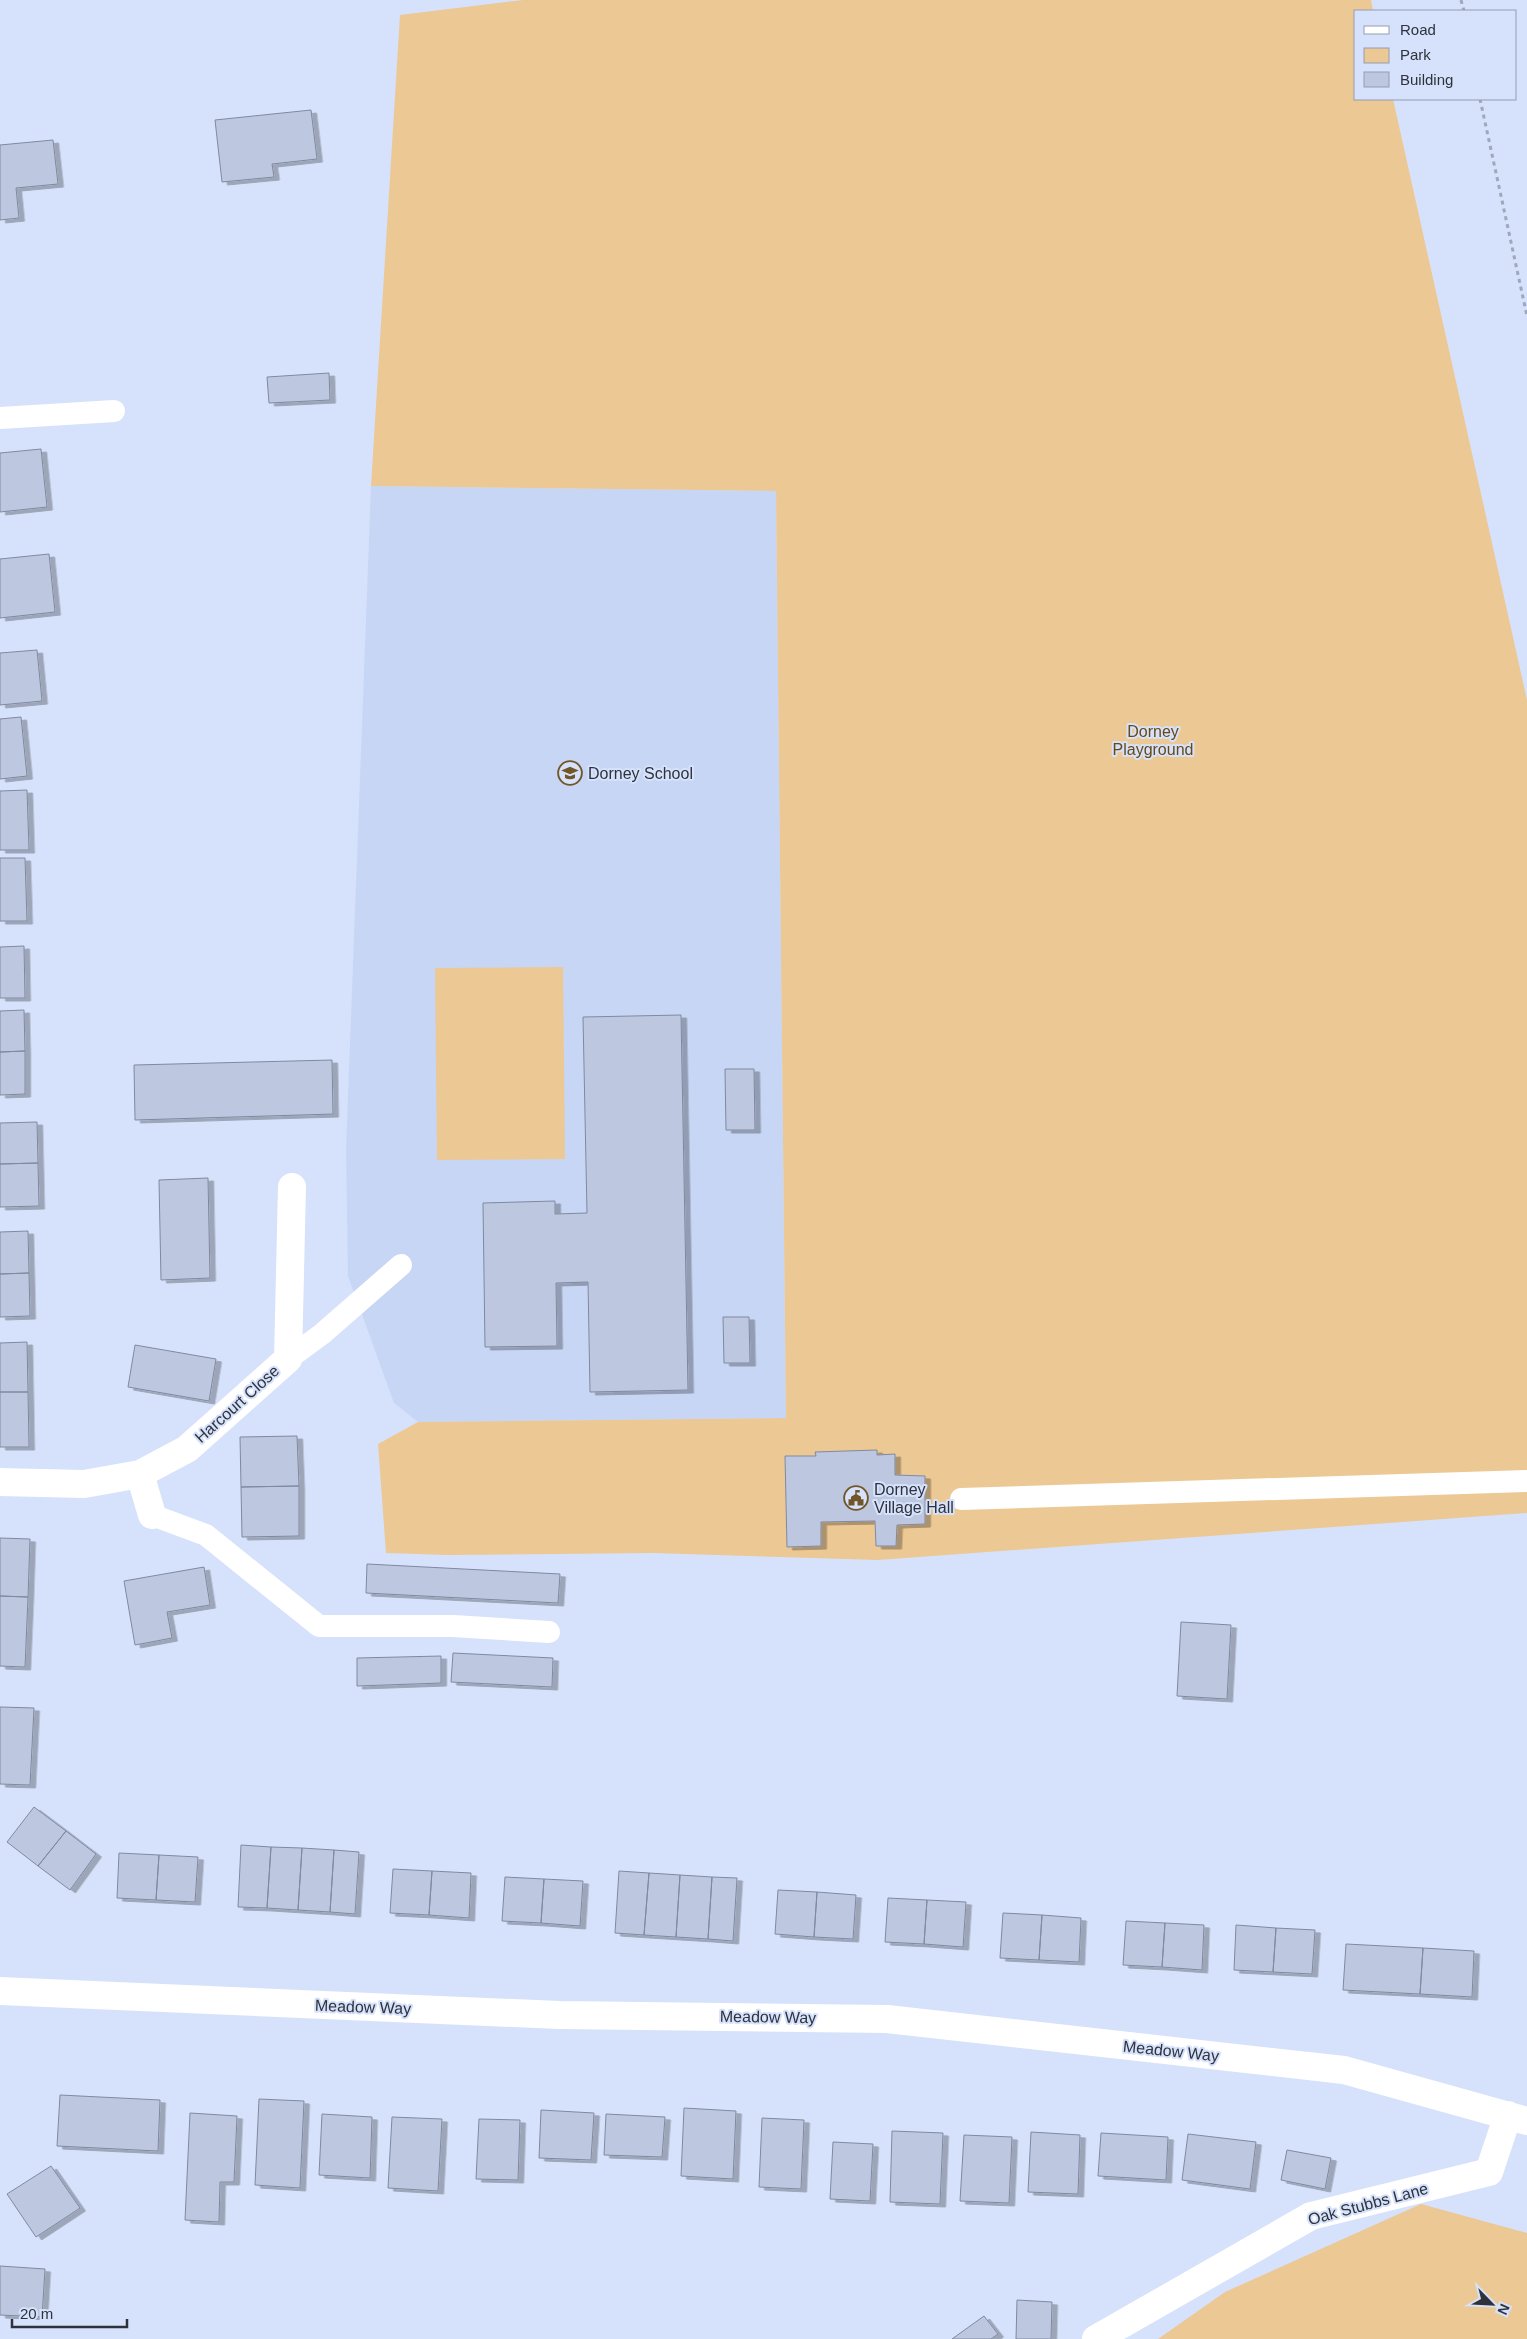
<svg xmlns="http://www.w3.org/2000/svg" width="1527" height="2339" font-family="Helvetica,sans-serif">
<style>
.built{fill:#c7d6f4}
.green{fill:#ecc894}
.building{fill:#bdc8e0;stroke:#7f89a0;filter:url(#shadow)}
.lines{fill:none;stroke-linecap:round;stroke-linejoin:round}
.path{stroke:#9ea7bb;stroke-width:3;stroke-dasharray:4 4;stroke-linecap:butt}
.lane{stroke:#fff;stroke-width:22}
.street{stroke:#fff;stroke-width:28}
.labels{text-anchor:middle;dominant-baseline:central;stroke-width:4;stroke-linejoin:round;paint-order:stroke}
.park-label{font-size:16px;fill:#674915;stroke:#d6e2fb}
.poi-label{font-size:16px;fill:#2e323c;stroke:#d6e2fb;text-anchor:start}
.street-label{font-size:16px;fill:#2e323c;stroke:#d6e2fb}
</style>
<defs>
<filter id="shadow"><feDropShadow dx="5.5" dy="3" stdDeviation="0" flood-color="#0004"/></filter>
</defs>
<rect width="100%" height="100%" fill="#d6e2fb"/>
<!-- built -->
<path class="built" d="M371 486 776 491 786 1418 418 1422 394 1403 348 1276 346 1150Z"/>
<!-- green -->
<path class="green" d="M523 0H1371L1373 11H1356V99H1393L1527 700V1513L878 1560 654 1553 447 1555 386 1553 378 1444 418 1422 786 1418 776 491 371 486 400 15Z
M563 967 565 1159 437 1160 435 968Z
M1421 2204 1527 2233V2339H1158L1225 2292Z"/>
<!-- building -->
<path class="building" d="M311 110 317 159 272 164 274 177 222 182 215 120Z
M53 140 58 184 16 188 19 218 0 220V145Z
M329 373 330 400 269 403 267 377Z
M41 449 47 507 0 512V453Z
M49 554 55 612 0 618V559Z
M37 650 42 701 0 705V653Z
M21 717 27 776 0 779V719Z
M27 790 29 850H0V791Z
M0 858H25L27 921H0Z
M24 946 25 998H0V947Z
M24 1010 25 1051 0 1052V1011Z
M681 1015 688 1390 590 1392 588 1282 556 1283 557 1346 485 1347 483 1203 555 1201V1214L587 1213 583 1017Z
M25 1051V1094L0 1095V1052Z
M332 1060 333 1114 135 1120 134 1065Z
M725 1069H754L755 1130H726Z
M37 1122 38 1163 0 1164V1123Z
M38 1163 39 1206 0 1207V1164Z
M208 1178 210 1278 161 1280 159 1180Z
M28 1231 29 1273 0 1274V1232Z
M29 1273 30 1316 0 1317V1274Z
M723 1317H749L750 1363H724Z
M27 1342 28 1392H0V1343Z
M135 1345 216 1359 209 1401 128 1387Z
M0 1392H28L29 1447H0Z
M297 1436 299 1486 241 1487 240 1437Z
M877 1450V1455L895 1454V1475L925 1476V1524L897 1525 896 1546H876L875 1521 821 1522V1546L787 1547 785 1456H816L815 1452Z
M299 1486V1536L242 1537 241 1487Z
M0 1538 30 1539 28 1597 0 1596Z
M367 1564 560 1574 558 1603 366 1593Z
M204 1567 210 1605 167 1612 172 1638 135 1645 124 1581Z
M0 1596 28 1597 25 1667 0 1666Z
M1181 1622 1231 1625 1227 1699 1177 1696Z
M453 1653 553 1658 552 1687 451 1682Z
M441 1656V1683L357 1686V1658Z
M0 1707 34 1708 30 1785 0 1784Z
M34 1807 66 1831 38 1866 7 1842Z
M66 1831 96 1854 70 1890 38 1866Z
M241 1845 271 1847 267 1908 238 1907Z
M271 1847 302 1848 298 1910 267 1908Z
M302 1848 334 1850 330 1912 298 1910Z
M334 1850 359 1852 355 1914 330 1912Z
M119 1853 159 1855 156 1900 117 1898Z
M159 1855 198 1857 195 1902 156 1900Z
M393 1869 432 1871 429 1915 390 1913Z
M432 1871 471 1873 469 1918 429 1915Z
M619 1871 649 1873 644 1935 615 1933Z
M649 1873 680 1875 676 1937 644 1935Z
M680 1875 712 1877 708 1939 676 1937Z
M505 1877 544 1879 541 1923 502 1921Z
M712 1877 737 1878 733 1941 708 1939Z
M544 1879 583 1881 580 1926 541 1923Z
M778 1890 817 1892 814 1937 775 1934Z
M817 1892 856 1895 853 1939 814 1937Z
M888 1898 927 1900 924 1944 885 1942Z
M927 1900 966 1902 963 1947 924 1944Z
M1003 1913 1042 1915 1039 1960 1000 1958Z
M1042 1915 1081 1918 1079 1962 1039 1960Z
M1126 1921 1165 1923 1162 1967 1123 1965Z
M1165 1923 1204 1925 1202 1970 1162 1967Z
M1236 1925 1276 1928 1273 1972 1234 1970Z
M1276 1928 1315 1930 1312 1974 1273 1972Z
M1346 1944 1423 1948 1420 1994 1343 1990Z
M1423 1948 1474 1951 1472 1997 1420 1994Z
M60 2095 160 2100 158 2151 57 2146Z
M259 2099 304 2101 300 2188 255 2185Z
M684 2108 736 2111 733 2179 681 2176Z
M541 2110 594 2113 591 2160 539 2158Z
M190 2113 237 2116 234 2182H220L219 2222 185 2220Z
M322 2114 372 2117 370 2178 319 2175Z
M606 2114 665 2117 662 2157 604 2155Z
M392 2117 442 2119 438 2191 388 2188Z
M762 2118 804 2120 801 2189 759 2187Z
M479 2119 520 2120 518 2180 476 2179Z
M892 2131 943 2133 940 2204 890 2202Z
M1031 2132 1080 2135 1078 2194 1028 2192Z
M1101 2133 1168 2137 1166 2180 1098 2176Z
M1188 2134 1256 2142 1250 2189 1182 2180Z
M964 2135 1012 2137 1009 2203 960 2201Z
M833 2142 873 2144 870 2201 830 2199Z
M1287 2150 1331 2158 1325 2189 1281 2180Z
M51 2166 80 2208 36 2237 7 2194Z
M0 2266 45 2269 42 2317 0 2315Z
M1017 2300 1052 2302 1051 2339H1016Z
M984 2316 998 2334 991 2339H952Z"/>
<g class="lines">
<!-- path -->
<path class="path" d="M1461 0 1464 11
M1480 99 1527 316"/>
<!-- lane -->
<path class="lane" d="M0 418 114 411
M288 1359 322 1334 401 1265
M961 1499 1527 1481
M152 1515 206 1535 319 1626H453L549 1632"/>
<!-- street -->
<path class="street" d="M140 1474 152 1515
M0 1482 84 1484 140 1474 187 1449 288 1359 292 1187
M0 1991 559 2015 887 2019 1344 2070 1527 2121
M1096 2339 1311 2216 1489 2172 1508 2115"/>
</g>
<!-- icons -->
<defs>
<g id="school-ring" transform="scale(1.25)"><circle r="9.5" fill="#d6e2fb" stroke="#725629" stroke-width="1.5"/><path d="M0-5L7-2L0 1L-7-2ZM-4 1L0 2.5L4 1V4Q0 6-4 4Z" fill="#725629"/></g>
<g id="civic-ring" transform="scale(1.25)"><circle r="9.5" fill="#d6e2fb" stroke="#725629" stroke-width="1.5"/><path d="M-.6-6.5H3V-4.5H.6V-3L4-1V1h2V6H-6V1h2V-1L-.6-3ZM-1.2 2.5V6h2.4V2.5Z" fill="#725629"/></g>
</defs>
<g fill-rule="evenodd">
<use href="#school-ring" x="570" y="773"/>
<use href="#civic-ring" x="856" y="1498"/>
</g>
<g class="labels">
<!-- park labels -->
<g class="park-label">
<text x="1153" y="731">Dorney<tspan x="1153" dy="18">Playground</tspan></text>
</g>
<!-- poi labels -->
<g class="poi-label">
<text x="588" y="773">Dorney School</text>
<text x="874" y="1489">Dorney<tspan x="874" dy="18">Village Hall</tspan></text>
</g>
<!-- street labels -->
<g class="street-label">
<text transform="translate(237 1404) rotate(-42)">Harcourt Close</text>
<text transform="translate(363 2007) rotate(2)">Meadow Way</text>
<text transform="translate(768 2017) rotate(1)">Meadow Way</text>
<text transform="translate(1171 2051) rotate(6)">Meadow Way</text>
<text transform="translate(1368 2204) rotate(-15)">Oak Stubbs Lane</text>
</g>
</g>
<!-- legend -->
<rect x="1354" y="10" width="162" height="90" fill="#d6e2fb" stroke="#939caf"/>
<rect x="1364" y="26" width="25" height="8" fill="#ffffff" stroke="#939caf"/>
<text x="1400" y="35" font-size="15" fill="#2e323c">Road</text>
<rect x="1364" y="48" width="25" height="15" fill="#ecc894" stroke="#939caf"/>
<text x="1400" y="60" font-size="15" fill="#2e323c">Park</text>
<rect x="1364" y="72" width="25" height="15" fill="#bdc8e0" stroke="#939caf"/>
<text x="1400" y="85" font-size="15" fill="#2e323c">Building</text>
<!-- north arrow -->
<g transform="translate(1492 2304) rotate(114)" stroke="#d6e2fb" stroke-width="4" paint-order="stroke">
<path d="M0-4L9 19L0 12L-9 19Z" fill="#2e323c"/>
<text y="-8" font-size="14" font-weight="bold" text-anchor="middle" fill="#2e323c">N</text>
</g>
<!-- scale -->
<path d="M12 2319v8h115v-8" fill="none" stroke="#2e323c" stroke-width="2.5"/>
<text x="20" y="2319" font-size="15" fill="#2e323c" stroke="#d6e2fb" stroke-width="4" paint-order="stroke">20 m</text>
</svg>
